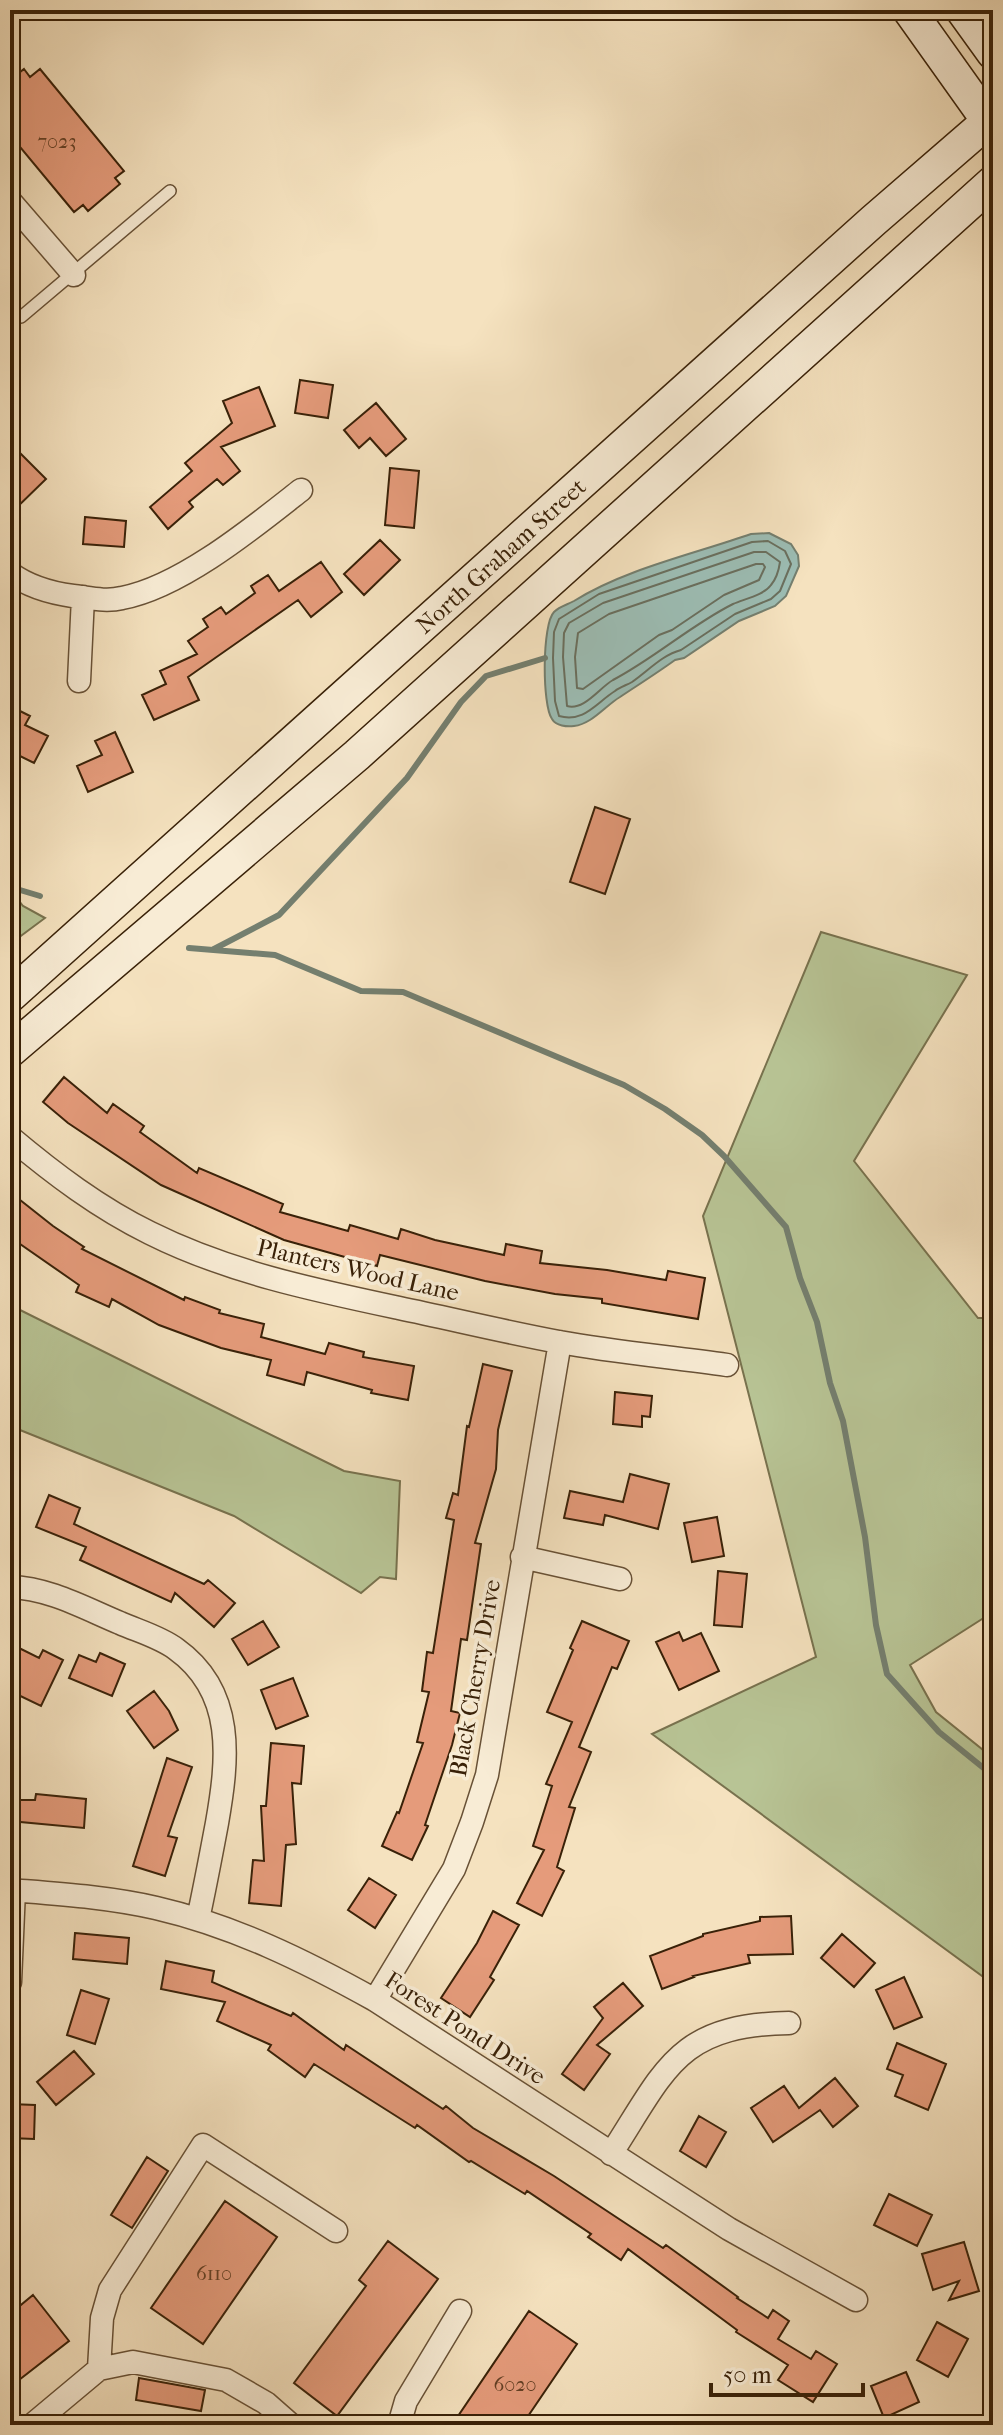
<svg xmlns="http://www.w3.org/2000/svg" width="1003" height="2435" font-family="'IM FELL French Canon',serif">
<style>
.green{fill:#b8c495;stroke:#78724e;stroke-width:2}
.water{fill:#9cbdb4;stroke:#747f6f;stroke-width:2}
.lines{fill:none;stroke-linecap:round;stroke-linejoin:round}
.shore{stroke:#6a6f5e;stroke-width:2}
.stream{stroke:#747f6f;stroke-width:6}
.building{fill:#e59b7b;stroke:#392108;stroke-width:2}
.lane-casing{stroke:#685136;stroke-width:14}
.street-casing{stroke:#685136;stroke-width:25}
.secondary-casing{stroke:#392108;stroke-width:35}
.lane{stroke:#f8ecd5;stroke-width:11}
.street{stroke:#f8ecd5;stroke-width:22}
.secondary{stroke:#f8ecd5;stroke-width:32}
.labels{text-anchor:middle;dominant-baseline:central;stroke-width:7;stroke-linejoin:round;paint-order:stroke}
.number-label{font-size:20px;fill:#644025}
.street-label{font-size:24px;fill:#392108;stroke:#f8ecd5}
</style>
<rect width="100%" height="100%" fill="#f5e2bf"/>
<filter id="stains"><feTurbulence type="fractalNoise" baseFrequency=".0025" numOctaves="4"/><feColorMatrix values="0 0 0 0 .2 0 0 0 0 .09 0 0 0 0 .02 0 0 0 .5 -.17"/></filter>
<radialGradient id="worn" r=".72"><stop offset=".6" stop-color="#630" stop-opacity="0"/><stop offset="1" stop-color="#630" stop-opacity=".3"/></radialGradient>
<!-- green -->
<path class="green" d="M10 889 23 906 45 918 10 944Z
M821 932 967 975 854 1161 978 1318H993V1612L910 1665 936 1712 993 1758V1984L652 1734 816 1657 703 1216Z
M10 1305 344 1471 400 1481 396 1579 380 1577 361 1593 234 1516 10 1426Z"/>
<!-- water -->
<path class="water" d="M769 533 791 544 798 555 799 566 786 596 775 606 739 621 684 658 675 660C657 673 638 685 620 697 605 706 592 724 574 726 567 727 556 726 552 719 542 705 542 624 554 612 560 606 567 605 574 601 625 569 694 554 751 534Z"/>
<g class="lines">
<!-- shore -->
<path class="shore" d="M768 541 785 551 791 564 780 591 771 599 735 614 681 650C662 655 648 671 632 682 627 685 620 687 615 691 596 703 584 723 559 716L555 701 553 658 554 632 559 619 599 594 752 542Z
M754 552H766L780 562C779 569 776 579 771 585 764 595 744 599 733 604 691 625 655 658 613 680 599 688 584 711 567 706L563 657 564 633 569 623 603 603Z
M756 564H763L765 567 759 580 724 595 672 630 659 635 583 689 577 688 575 657 578 633 609 614Z"/>
<!-- stream -->
<path class="stream" d="M10 887 40 896
M189 948 275 955 361 991 403 992 624 1085 665 1109 702 1135 724 1156 786 1227 800 1278 817 1322 830 1383 843 1421 865 1537 876 1625 887 1674 939 1732 986 1770 993 1780
M214 949 279 915 407 778 461 702 486 676 545 658"/>
</g>
<!-- building -->
<path class="building" d="M24 69 30 77 40 69 124 171 115 178 120 184 88 211 83 205 74 212 10 135V80Z
M300 380 333 385 328 418 295 413Z
M259 387 275 426 221 447 240 471 223 485 217 479 189 502 193 507 168 529 150 507 192 471 185 463 232 423 223 401Z
M376 403 406 439 386 456 370 438 359 448 344 430Z
M19 452 46 479 10 514V461Z
M390 468 419 471 414 528 385 525Z
M85 517 126 521 124 547 83 544Z
M380 540 400 560 364 595 344 574Z
M321 562 342 592 311 617 298 600 188 677 199 700 154 720 142 695 166 684 160 671 197 654 188 641 208 627 203 619 221 607 226 614 255 593 251 586 268 575 279 591Z
M10 706 30 716 25 725 48 736 34 763 12 752 10 755Z
M115 732 133 772 88 792 77 766 102 755 95 741Z
M595 807 630 819 605 894 570 882Z
M64 1077 107 1113 113 1104 144 1126 140 1132 197 1173 199 1168 283 1204 280 1212 348 1231 350 1225 398 1239 401 1229 435 1240 504 1255 506 1244 542 1251 540 1263 607 1270 666 1280 668 1271 705 1278 698 1319 602 1303V1299L555 1294 485 1281 380 1255 377 1266 284 1240 161 1185 68 1123 43 1102Z
M10 1192 53 1226 84 1247 82 1249 184 1300 185 1297 220 1310 219 1313 264 1324 261 1337 325 1354 329 1343 364 1352 363 1357 414 1366 408 1400 371 1393 372 1390 307 1372 304 1385 267 1375 271 1360 221 1348 159 1325 112 1299 109 1307 76 1292 79 1285 10 1237Z
M483 1364 512 1371 498 1430 496 1469 475 1543 481 1544 467 1640 461 1639 451 1711 460 1713 452 1745 425 1825 428 1826 412 1860 382 1846 397 1812 399 1813 423 1743 417 1742 429 1692 422 1691 427 1652 433 1653 454 1520 446 1518 453 1493 458 1495 467 1426 469 1427Z
M615 1392 652 1396 650 1417 642 1416V1427L613 1424Z
M630 1474 669 1484 658 1529 605 1515 603 1525 564 1518 570 1491 623 1502Z
M49 1495 80 1508 74 1524 204 1584 208 1580 235 1603 214 1627 175 1593 171 1602 80 1560 86 1547 36 1527Z
M717 1517 724 1556 692 1562 684 1523Z
M718 1571 747 1574 742 1627 714 1625Z
M263 1621 279 1647 248 1665 232 1639Z
M582 1621 629 1641 617 1669 612 1667 579 1747 591 1752 569 1807 575 1808 557 1867 564 1871 542 1916 517 1903 544 1850 533 1846 552 1786 546 1784 572 1722 547 1712 573 1650 570 1648Z
M679 1632 683 1641 701 1633 719 1671 679 1690 656 1642Z
M15 1646 39 1658 43 1650 63 1660 41 1706 10 1691V1656Z
M100 1653 125 1664 112 1696 69 1678 79 1655 96 1662Z
M293 1678 308 1716 276 1729 261 1690Z
M154 1691 169 1711 178 1730 154 1748 127 1711Z
M271 1743 304 1746 301 1784 292 1783 296 1844 286 1845 281 1906 249 1903 253 1860 264 1861 261 1806H266Z
M167 1758 192 1767 168 1836 177 1838 165 1876 133 1866Z
M36 1794 86 1799 84 1828 10 1821V1800H35Z
M369 1878 396 1895 375 1928 348 1910Z
M493 1911 519 1925 490 1977 494 1980 470 2017 441 1998 477 1943Z
M791 1916 793 1954 748 1955 750 1963 693 1976 694 1977 662 1989 650 1956 703 1936V1934L760 1921V1917Z
M75 1933 129 1938 127 1964 73 1959Z
M842 1934 875 1963 854 1987 821 1958Z
M166 1961 214 1971 212 1982 291 2016 293 2013 344 2050 346 2045 443 2109 446 2106 473 2128 554 2176 663 2248 666 2245 738 2297 737 2298 768 2318 773 2310 789 2321 778 2339 811 2359 816 2351 837 2364 813 2402 778 2380 788 2365 736 2332 737 2330 628 2249 621 2260 588 2237 591 2234 527 2191 525 2194 471 2161 469 2162 417 2125 415 2128 314 2064 305 2077 268 2050 271 2045 217 2021 225 2002 161 1989Z
M904 1977 922 2017 894 2029 876 1990Z
M623 1983 643 2006 597 2045 610 2054 584 2090 562 2074 603 2018 594 2007Z
M81 1990 109 1999 95 2044 67 2035Z
M897 2043 946 2064 928 2110 895 2096 903 2075 887 2069Z
M74 2051 94 2074 56 2105 37 2082Z
M835 2078 858 2106 833 2127 820 2110 773 2142 751 2108 784 2086 799 2108Z
M10 2104 35 2105 34 2139 10 2138Z
M699 2116 726 2132 706 2167 680 2151Z
M147 2157 168 2171 132 2228 111 2215Z
M889 2194 932 2215 917 2246 874 2225Z
M225 2201 277 2237 203 2344 151 2308Z
M388 2241 438 2279 337 2416 294 2383 366 2286 359 2280Z
M964 2242 979 2291 949 2300 959 2281 933 2290 922 2254Z
M33 2295 69 2341 10 2387V2314Z
M529 2311 577 2344 522 2425H452Z
M937 2322 968 2339 948 2377 917 2360Z
M906 2372 919 2402 884 2418 871 2386Z
M139 2378 205 2390 201 2411 136 2400Z"/>
<g class="lines">
<!-- lane casing -->
<g class="lane-casing">
<path id="lane" d="M21 317 170 191"/>
</g>
<!-- street casing -->
<g class="street-casing">
<path id="street" d="M10 201 74 275
M10 573C29 587 51 593 73 596 90 598 106 602 122 598 181 587 254 527 301 490
M79 681 83 597
M10 1137C54 1174 99 1208 150 1233 228 1272 314 1290 399 1308 452 1319 505 1332 559 1342 614 1352 671 1357 727 1365
M522 1557 620 1579
M10 1587C49 1588 84 1608 120 1623 138 1631 160 1637 176 1649 236 1692 228 1760 217 1823 211 1855 205 1887 198 1919
M10 1890C59 1894 108 1897 156 1908 234 1926 305 1961 375 2000L729 2229 856 2300
M10 1982 14 1890
M375 2000 454 1869 472 1822 487 1775 560 1342
M611 2154C666 2069 677 2025 789 2023
M99 2369 102 2318 110 2290 203 2145 336 2231
M32 2425 99 2369 133 2362 226 2380 266 2403 291 2425
M399 2425 406 2401 460 2311"/>
</g>
<!-- secondary casing -->
<g class="secondary-casing">
<path id="secondary" d="M909 10 993 128
M962 10 993 53
M10 996 873 221 993 117
M10 1051 357 755 993 182"/>
</g>
<!-- lane -->
<use href="#lane" class="lane"/>
<!-- street -->
<use href="#street" class="street"/>
<!-- secondary -->
<use href="#secondary" class="secondary"/>
</g>
<g class="labels">
<!-- number labels -->
<g class="number-label">
<text x="57" y="141">7023</text>
<text x="214" y="2273">6110</text>
<text x="515" y="2384">6020</text>
</g>
<!-- street labels -->
<g class="street-label">
<text transform="translate(501 556) rotate(-42)">North Graham Street</text>
<text transform="translate(358 1270) rotate(13)">Planters Wood Lane</text>
<text transform="translate(475 1678) rotate(-80)">Black Cherry Drive</text>
<text transform="translate(465 2028) rotate(33)">Forest Pond Drive</text>
</g>
</g>
<!-- margin -->
<rect width="1003" height="2435" fill="none" stroke="#f5e2bf" stroke-width="40"/>
<rect x="12" y="12" width="979" height="2411" fill="none" stroke="#392108" stroke-width="4"/>
<rect x="20" y="20" width="963" height="2395" fill="none" stroke="#392108" stroke-width="2"/>
<!-- scale -->
<path d="M711 2383v12h152v-12" fill="none" stroke="#392108" stroke-width="4"/>
<text x="723" y="2383" font-size="24" fill="#392108" stroke="#f8ecd5" stroke-width="6" paint-order="stroke">50 m</text>
<rect width="100%" height="100%" filter="url(#stains)"/>
<rect width="100%" height="100%" fill="url(#worn)"/>
</svg>
